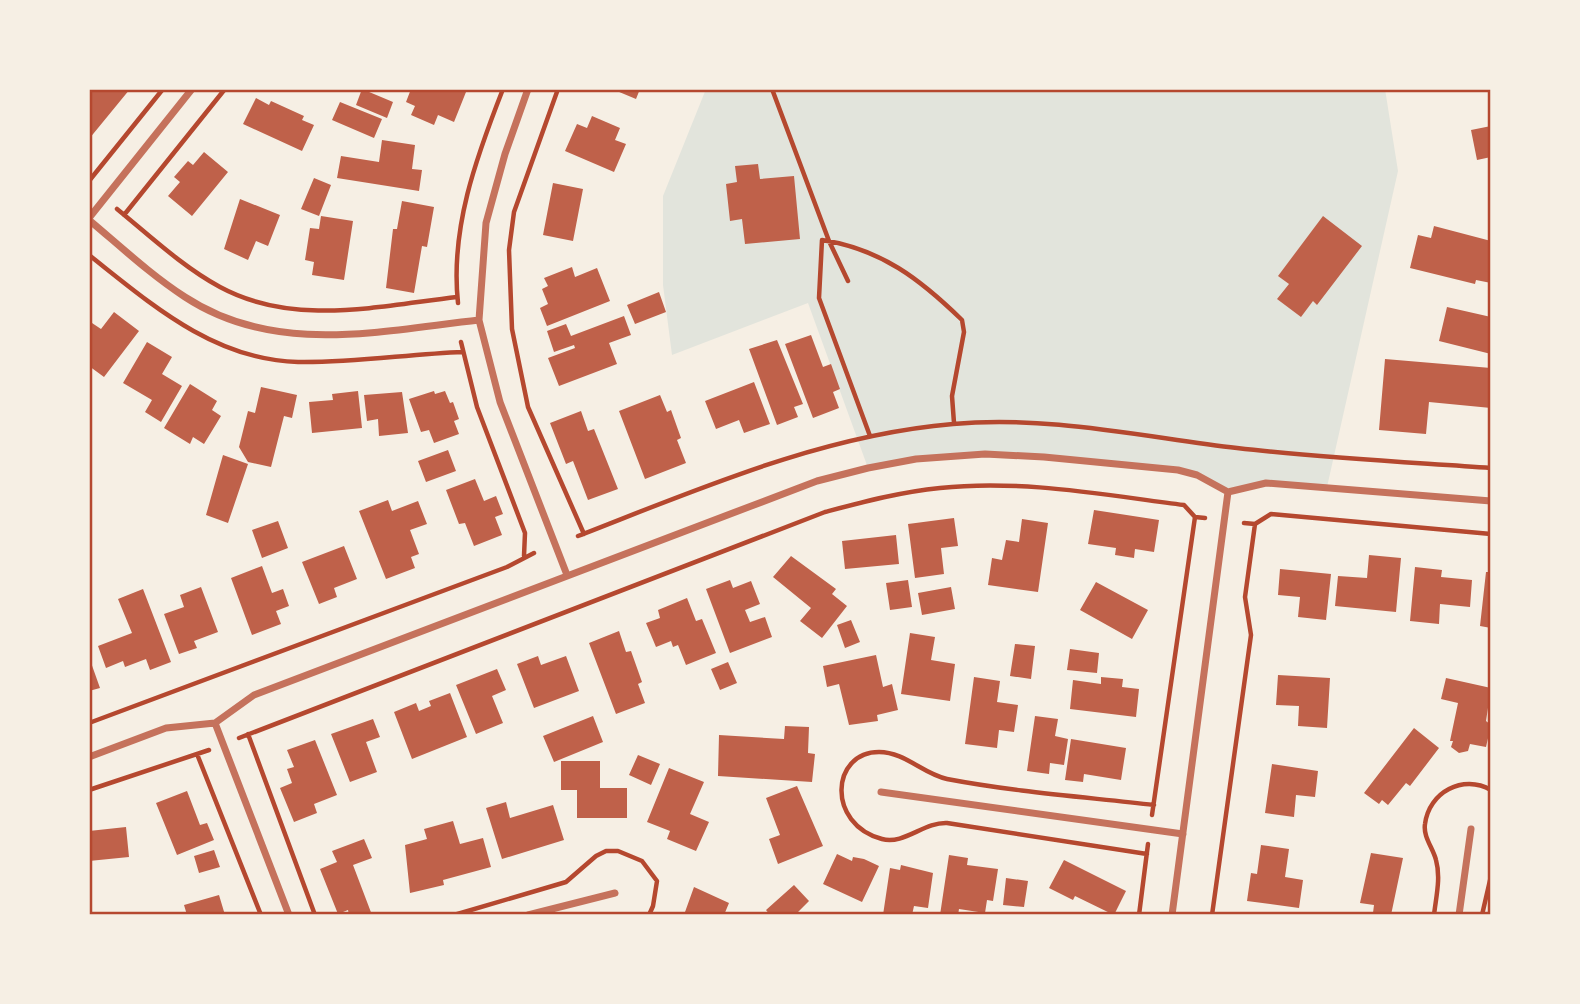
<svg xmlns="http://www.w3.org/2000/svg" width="1580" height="1004" font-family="Ubuntu,sans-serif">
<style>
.green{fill:#e2e4dc}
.building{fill:#bf614a}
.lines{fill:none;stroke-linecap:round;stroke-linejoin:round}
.path{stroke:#b5482f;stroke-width:4.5}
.minor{stroke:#c5725c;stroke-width:7}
.neatline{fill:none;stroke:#b5482f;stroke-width:2.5}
</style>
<rect width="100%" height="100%" fill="#f6efe4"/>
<!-- green -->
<path class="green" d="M706 89H1385L1398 171 1327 487 1266 483 1228 492 1197 475 1097 462 952 456 868 468 808 303 672 355 663 285V196Z"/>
<!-- building -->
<path class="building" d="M89 89H130L89 139Z
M362 89 393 102 387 118 356 105Z
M411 89H459L466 92 454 122 438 115 434 125 411 115 415 106 406 102Z
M612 89H640L636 99Z
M256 98 269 105 271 101 304 116 302 120 314 125 302 151 243 124Z
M340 102 382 119 374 138 332 120Z
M592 116 620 128 615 140 626 144 614 172 565 151 577 124 587 128Z
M1491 126V157L1477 160 1471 130Z
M382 140 415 145 412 169 422 170 419 191 337 178 341 156 379 162Z
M204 152 228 172 192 216 168 196 180 182 174 177 188 161 193 165Z
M758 164 760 179 794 176 800 239 745 244 742 219 730 221 726 184 737 182 735 166Z
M314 178 331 185 319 216 301 209Z
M553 183 583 189 573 241 543 235Z
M240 199 280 215 268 246 256 241 248 260 224 249Z
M402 201 434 207 427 247 422 246 414 293 386 288 393 229H397Z
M321 216 353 221 344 280 312 275 314 262 305 260 310 228 319 229Z
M1323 216 1362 246 1317 305 1313 301 1301 317 1277 299 1289 284 1278 276Z
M1434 226 1491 241V283L1476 280 1475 284 1410 268 1418 235 1431 238Z
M572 267 575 277 597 268 610 301 547 326 540 308 548 304 542 289 548 286 544 278Z
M659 292 666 312 635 324 627 305Z
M1447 307 1491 317V354L1439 341Z
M114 312 139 331 104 377 89 366V321L101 329Z
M624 316 631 335 609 343 617 364 559 386 548 358 575 348 574 345 554 352 547 331 566 324 571 336Z
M811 335 823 367 831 364 840 389 833 392 839 408 813 418 785 344Z
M777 340 803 404 794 407 798 417 777 425 749 349Z
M147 342 172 357 162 374 182 386 161 422 145 412 152 400 123 383Z
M1385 359 1491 368V408L1429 402 1426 434 1379 430Z
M754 382 770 424 744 433 739 420 716 429 705 401Z
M190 384 217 401 212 410 221 416 204 444 193 437 190 444 164 428Z
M261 387 297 395 292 418 284 416 271 467 248 462 239 447 248 411 255 413Z
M358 391 362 428 312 433 309 402 333 400 332 394Z
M434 391 435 394 445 391 450 403 453 402 459 419 454 421 459 434 434 443 429 430 421 432 409 399Z
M402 392 408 433 379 436 378 419 367 421 364 395Z
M660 395 667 412 671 410 681 438 677 440 686 463 645 479 619 411Z
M581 411 588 431 594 429 618 489 588 500 573 461 566 464 550 423Z
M448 450 456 471 426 482 418 461Z
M223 455 248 464 228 523 206 515Z
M475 479 484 501 496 496 503 514 495 517 502 535 474 546 465 523 459 524 446 490Z
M388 500 392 511 418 501 427 524 410 530 419 554 411 557 415 568 386 579 359 511Z
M1094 510 1159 520 1154 552 1135 549 1134 558 1115 555 1116 548 1088 544Z
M954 518 958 546 941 548 944 574 915 578 908 524Z
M1022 519 1048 523 1038 592 988 585 992 558 1002 560 1006 540 1019 542Z
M278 521 288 548 262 558 252 530Z
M896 535 899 564 845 569 842 541Z
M344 546 357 579 334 588 337 597 319 604 302 562Z
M1369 555 1401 558 1396 612 1335 606 1338 576 1367 578Z
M791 556 836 589 832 594 847 606 822 638 800 621 811 608 773 577Z
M262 566 272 593 283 589 289 606 276 611 281 624 252 635 231 578Z
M1415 567 1442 570 1441 577 1472 580 1470 607 1440 604 1439 624 1410 621Z
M1280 569 1331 574 1326 620 1298 617 1300 597 1278 595Z
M1486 572H1491V628L1480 626Z
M730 580 733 588 751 581 760 604 745 610 750 622 765 617 772 637 730 653 706 589Z
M908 580 912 607 890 610 886 583Z
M1096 582 1148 610 1132 639 1080 610Z
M201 587 218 632 194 641 197 648 179 654 164 614 184 607 180 595Z
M951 587 955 609 922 615 918 593Z
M143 589 171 662 150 670 146 659 125 667 123 661 106 668 98 646 132 633 118 599Z
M687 598 696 621 702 619 716 653 686 665 678 645 673 647 671 641 656 647 646 623 660 618 658 610Z
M851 620 860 642 845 648 837 625Z
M619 631 626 652 631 651 642 682 638 684 645 703 616 714 589 643Z
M910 633 935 637 931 660 955 664 950 701 901 694Z
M1015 644 1035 646 1031 679 1010 676Z
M1070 649 1099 653 1097 673 1067 670Z
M876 655 883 687 892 684 898 710 877 715 878 721 849 725 839 684 827 687 823 666Z
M538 656 541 665 566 656 579 691 534 708 517 664Z
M89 657 100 688 89 691Z
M728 662 737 683 720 690 711 669Z
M497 669 506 690 492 696 503 723 476 734 456 685Z
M1278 675 1330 678 1327 728 1298 726 1299 706 1276 705Z
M974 677 1000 681 997 702 1018 705 1014 732 999 730 997 748 965 744Z
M1101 677 1123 679 1122 687 1139 689 1136 717 1070 709 1073 680 1101 684Z
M1446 678 1491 688 1486 721 1491 725 1486 747 1470 744 1468 751 1459 753 1451 747 1453 741H1450L1458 703 1441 699Z
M450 693 467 737 412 759 394 712 416 703 419 711 431 706 429 701Z
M593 716 603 742 554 762 543 736Z
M1035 716 1058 719 1055 736 1068 739 1064 765 1050 763 1049 774 1027 771Z
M373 719 380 737 366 742 377 772 350 782 331 734Z
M785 726 809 727 808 753 815 754 812 782 718 776 719 735 784 739Z
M1414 728 1439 748 1410 786 1406 783 1388 805 1382 800 1379 804 1364 793Z
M1071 739 1126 748 1121 780 1084 774 1083 782 1065 780Z
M315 740 337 795 314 804 317 813 294 822 280 788 292 783 287 769 294 767 287 750Z
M638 755 660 764 651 785 629 775Z
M561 761H600V788H627V818H577V790H561Z
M1272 764 1318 771 1315 797 1296 795 1294 817 1265 813Z
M669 768 704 782 690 814 709 822 696 851 667 839 670 831 647 822Z
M797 786 823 846 778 864 769 839 780 835 766 798Z
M187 791 200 825 207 823 214 840 177 855 156 803Z
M506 802 510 818 553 805 564 840 502 859 486 808Z
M453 821 460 844 483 838 491 867 443 880 444 885 410 893 405 845 427 839 424 829Z
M126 827 129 857 89 861V831Z
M364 839 372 858 353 865 372 915H349L348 910 338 914 320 869 337 862 332 851Z
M1261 845 1289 849 1285 877 1303 880 1299 908 1247 901 1251 873 1257 874Z
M214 850 220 867 199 873 194 856Z
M1371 853 1403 858 1391 915 1373 913 1374 905 1360 903Z
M837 854 852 861 853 857 864 859 879 866 862 902 823 884Z
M949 855 968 858 967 865 998 869 993 901 987 900 985 913 959 909 958 915H940Z
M1064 860 1126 891 1114 915 1075 896 1073 900 1049 888Z
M901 865 933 873 928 908 914 906 912 915H883L890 868 900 870Z
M1006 878 1028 881 1024 907 1003 905Z
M794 885 809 901 795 915H770L766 910Z
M694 887 729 903 724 915 685 912Z
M219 895 225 915H187L184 905Z"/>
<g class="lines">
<!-- path -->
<path class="path" d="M558 89 514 212 509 250 512 329 528 407 584 534
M772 89 829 241 848 281
M89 181 163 89
M117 209C150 236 183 267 220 287 294 327 379 306 457 297
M124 215 225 89
M89 255C151 304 214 360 298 362 353 363 408 354 463 352
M458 303C450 229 476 158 503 89
M461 342 477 407 525 533 524 556
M870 436 819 298 822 240C881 249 920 279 962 320L964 332 952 396 954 423
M1244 523 1255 524 1271 514 1491 534
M578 536C699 489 822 435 953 424 1047 415 1144 437 1237 448 1321 458 1406 462 1491 468
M89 723 507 567 534 553
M248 734 315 915
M239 738 825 512C863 502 900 492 940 488 1020 479 1104 495 1184 505L1195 517 1205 518
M197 754 261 915
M89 790 209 750
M1152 815 1195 517
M1147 854 947 823C924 822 904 845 882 839 826 824 831 752 879 752 905 752 923 774 947 779 1015 792 1085 797 1154 805
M454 915 566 882 596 856 606 851H618L642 861 657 881 653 906 649 915
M1139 915 1148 844
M1212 915 1251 635 1245 597 1255 524
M1434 915C1436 897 1441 878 1436 860 1433 848 1423 837 1425 824 1429 792 1463 774 1491 790
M1482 915 1491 876"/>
<!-- minor -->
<path class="minor" d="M528 89 505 154 486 223 479 320 500 402 567 575
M89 218 192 89
M89 220C120 246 151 275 185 297 275 356 379 331 479 320
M215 723 289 915
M89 757 166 728 215 723 254 695 817 481 868 468 916 459 985 454 1044 457 1178 470 1197 475 1228 492 1266 483 1491 501
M881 792 1183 834
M528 915 615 893
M1172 915 1228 492
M1459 915 1471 829"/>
</g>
<!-- border -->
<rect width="1580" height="1004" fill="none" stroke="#f6efe4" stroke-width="182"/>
<rect x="91" y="91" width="1398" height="822" class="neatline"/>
</svg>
